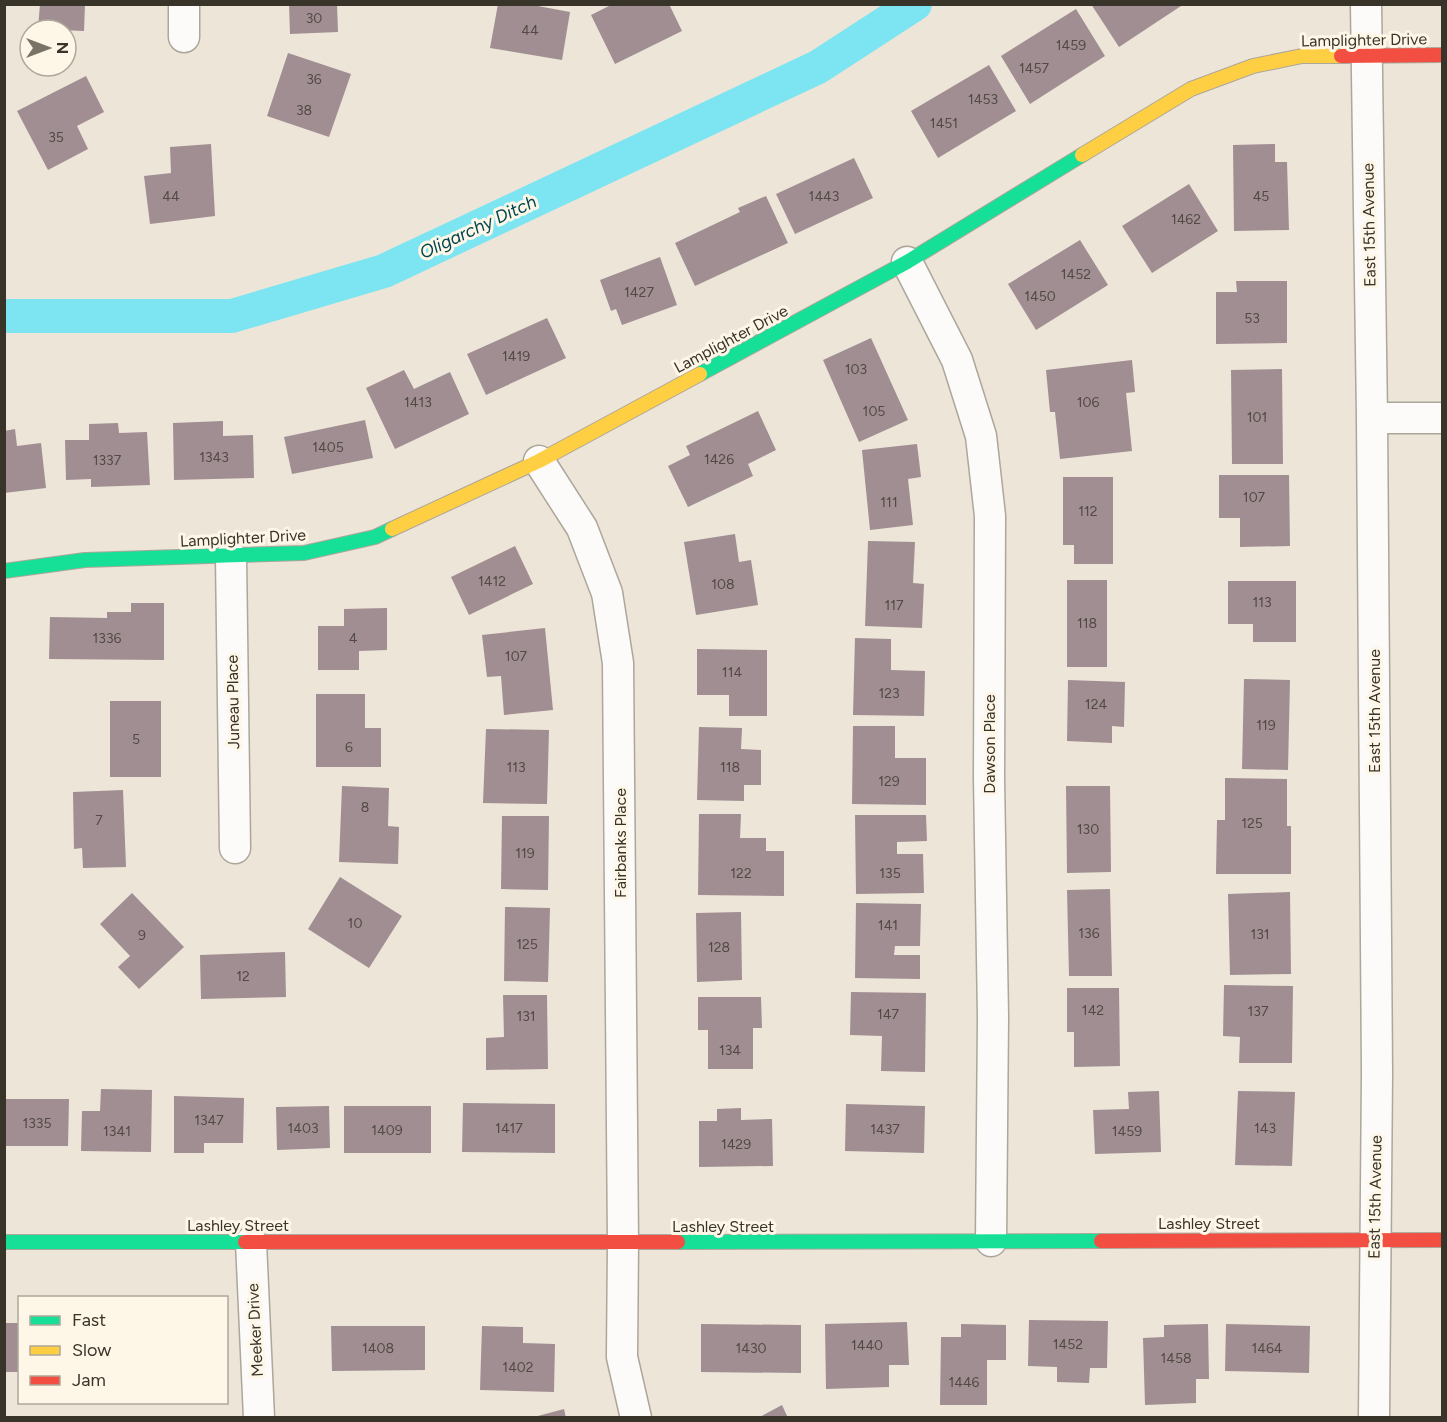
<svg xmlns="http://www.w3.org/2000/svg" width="1447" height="1422" font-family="Figtree,sans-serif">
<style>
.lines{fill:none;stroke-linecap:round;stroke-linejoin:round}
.canal{stroke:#7ce5f1;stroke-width:34}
.building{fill:#a08e93}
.street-casing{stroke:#aca69b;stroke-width:33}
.fast-casing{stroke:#aca69b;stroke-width:16}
.slow-casing{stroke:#aca69b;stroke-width:16}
.jam-casing{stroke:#aca69b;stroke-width:16}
.street{stroke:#fcfbf9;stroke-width:30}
.fast{stroke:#16e098;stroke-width:14}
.slow{stroke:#ffcf43;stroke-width:14}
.jam{stroke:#f24e42;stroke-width:14}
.labels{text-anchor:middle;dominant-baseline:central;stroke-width:6;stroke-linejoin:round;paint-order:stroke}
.number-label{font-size:14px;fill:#534a44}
.street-label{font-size:16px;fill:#39342a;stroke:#fef6e7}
.water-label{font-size:18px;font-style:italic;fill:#004750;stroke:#fef6e7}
</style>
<rect width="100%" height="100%" fill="#ede5d7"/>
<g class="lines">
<!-- canal -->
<path class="canal" d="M4 316H232L384 271 818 67 915 4"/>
</g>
<!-- building -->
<path class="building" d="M40 4H85L84 31 38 29Z
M289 4H337L338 32 290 34Z
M498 4H527L570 12 562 60 490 48Z
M613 4H669L682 31 615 64 591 15Z
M1091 4H1184L1119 47Z
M1076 9 1105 56 1030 104 1001 56Z
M288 53 351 74 329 137 267 116Z
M989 65 1016 111 938 158 911 111Z
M86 76 104 112 77 126 88 149 48 170 17 111Z
M211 144 215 216 150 224 144 176 171 173 170 147Z
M1275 144V162H1287L1289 230 1234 231 1233 145Z
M854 158 873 198 795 234 776 194Z
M1189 184 1218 231 1152 273 1122 226Z
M766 196 788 243 695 286 675 243 740 212 738 208Z
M1080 240 1108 285 1036 330 1008 284Z
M660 257 677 305 622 325 616 309 611 311 600 280Z
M1236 281H1287V343L1216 344V292H1237Z
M547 318 566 358 486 395 467 354Z
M871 338 908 420 859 442 823 360Z
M1132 360 1135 392 1126 393 1132 451 1060 459 1055 412H1050L1046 370Z
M1282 369 1283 464H1232L1231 370Z
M404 370 414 389 450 372 469 414 395 449 366 388Z
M758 411 776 450 748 464 753 476 688 507 668 466 690 455 686 446Z
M365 420 373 458 292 474 284 437Z
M223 421V436L253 435 254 478 174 480 173 423Z
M118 423 119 433 147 432 150 485 91 487V479L66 480 65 440H89V424Z
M15 429 17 446 41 443 46 488 4 493V431Z
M917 444 921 477 908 479 913 525 870 530 862 450Z
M1219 475H1289L1290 546 1240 547V518H1219Z
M1063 477H1113V564H1074V545H1063Z
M735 534 739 562 751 560 758 605 696 615 684 542Z
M868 541 915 542 913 583 924 584 922 628 865 626Z
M515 546 533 584 469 615 451 577Z
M1067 580H1107V667H1067Z
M1228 581H1296V642H1253V624H1228Z
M131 603H164V660L49 659 50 617 107 618V612H131Z
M387 608V650L359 651V670H318V626H344V609Z
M545 628 553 710 504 715 501 676 487 677 482 635Z
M855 638 891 639V670L925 671 924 716 853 715Z
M697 649 767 650V716H729V695H697Z
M1244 679 1290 680 1288 770 1242 769Z
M1068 680 1125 682 1124 727 1112 726V743L1067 741Z
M316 694H365V728H381V767H316Z
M110 701H161V777H110Z
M853 726H895V758H926V805L852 804Z
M699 727 742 728 741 749 761 750V785H744V801L697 800Z
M486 729 549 730 547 804 483 803Z
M1225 778 1287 779V826H1291V874H1216L1217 820H1225Z
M342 786 389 788 388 826 399 827 398 864 339 862Z
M1066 786H1110L1111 872 1067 873Z
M123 790 126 867 83 868 82 848 74 849 73 792Z
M699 814H741L740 838H766V851H784V896L698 895Z
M855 815H926L927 841 897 842V854H923L924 893 856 894Z
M502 816H549L548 890 501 889Z
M340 877 402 916 369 968 308 929Z
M1110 889 1112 976H1069L1067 890Z
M1290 892 1291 974 1230 975 1228 894Z
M132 893 184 947 139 989 118 967 130 956 100 924Z
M856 903 921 904 920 946H895L894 955H920V979L855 978Z
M505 907 550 908 548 982 504 981Z
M741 912 742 980 697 982 696 913Z
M285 952 286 997 201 999 200 955Z
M1224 985 1293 986 1292 1063H1239L1240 1037 1223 1036Z
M1067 988H1119L1120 1066 1074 1067V1032H1067Z
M851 992 926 993 925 1072 881 1071 882 1036 850 1035Z
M503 995H547L548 1069 486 1070V1038L504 1037Z
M698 997H761L762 1028H753V1069H708V1030H698Z
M101 1089 152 1090 151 1152 81 1151 82 1111H100Z
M1159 1091 1161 1152 1095 1154 1093 1110 1129 1109 1128 1092Z
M1238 1091 1295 1092 1292 1166 1235 1165Z
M174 1096 244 1098 243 1143H204V1153H174Z
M4 1099H69L68 1146H4Z
M463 1103 555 1104V1153L462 1152Z
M846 1104 925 1106 924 1153 845 1151Z
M329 1106 330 1148 277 1150 276 1107Z
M344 1106H431V1153H344Z
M741 1108V1120L772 1119 773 1166 699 1167V1121H717V1109Z
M1029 1320 1108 1321 1107 1368H1090L1089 1383 1057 1382V1367L1028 1366Z
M907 1322 909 1365H889V1387L826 1389 825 1324Z
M4 1323H20V1372H4Z
M701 1324 801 1325V1373L701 1372Z
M961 1324 1006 1325V1360H987V1405H940L941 1337H961Z
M1208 1324 1209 1379H1196V1403L1145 1405 1143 1338 1164 1337V1325Z
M1226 1324 1310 1326 1309 1373 1225 1371Z
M331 1326H425V1370L332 1371Z
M482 1326 523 1327V1343L555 1344 554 1392 480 1390Z
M782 1405 788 1418H758Z
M564 1409 566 1418H534V1417Z"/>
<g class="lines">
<!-- street casing -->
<g class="street-casing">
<path id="street" d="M1366 4 1372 418 1377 1073 1374 1418
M184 37V4
M907 262 957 360 981 436 990 516 989 778 993 1017 991 1241
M1372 418H1442
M539 461 582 528 607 593 618 663 623 1242 622 1357 636 1418
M231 557 235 848
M251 1242 259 1418"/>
</g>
<!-- fast casing -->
<g class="fast-casing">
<path id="fast" d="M700 374 907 262 1082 155
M4 571 85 560 304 553 375 537 392 529
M4 1242H245
M678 1242 1101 1241"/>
</g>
<!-- slow casing -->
<g class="slow-casing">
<path id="slow" d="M1082 155 1191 89 1253 66 1302 56H1341
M392 529 539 461 700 374"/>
</g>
<!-- jam casing -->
<g class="jam-casing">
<path id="jam" d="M1341 56 1442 55
M1101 1241 1442 1240
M245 1242H678"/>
</g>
<!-- street -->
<use href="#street" class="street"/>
<!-- fast -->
<use href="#fast" class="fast"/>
<!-- slow -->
<use href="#slow" class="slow"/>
<!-- jam -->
<use href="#jam" class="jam"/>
</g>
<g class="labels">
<!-- number labels -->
<g class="number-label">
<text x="314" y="18">30</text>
<text x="530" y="30">44</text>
<text x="1071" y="45">1459</text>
<text x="1034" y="68">1457</text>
<text x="314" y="79">36</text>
<text x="983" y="99">1453</text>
<text x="304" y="110">38</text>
<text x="944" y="123">1451</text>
<text x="56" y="137">35</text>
<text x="171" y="196">44</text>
<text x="824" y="196">1443</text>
<text x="1261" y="196">45</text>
<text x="1186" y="219">1462</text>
<text x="1076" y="274">1452</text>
<text x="639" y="292">1427</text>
<text x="1040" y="296">1450</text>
<text x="1252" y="318">53</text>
<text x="516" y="356">1419</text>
<text x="856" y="369">103</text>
<text x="418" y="402">1413</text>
<text x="1088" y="402">106</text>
<text x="874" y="411">105</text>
<text x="1257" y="417">101</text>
<text x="328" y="447">1405</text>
<text x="214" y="457">1343</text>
<text x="719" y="459">1426</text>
<text x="107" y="460">1337</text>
<text x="1254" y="497">107</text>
<text x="889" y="502">111</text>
<text x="1088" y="511">112</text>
<text x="492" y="581">1412</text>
<text x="723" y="584">108</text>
<text x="1262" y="602">113</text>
<text x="894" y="605">117</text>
<text x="1087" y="623">118</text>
<text x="107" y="638">1336</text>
<text x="353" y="638">4</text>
<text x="516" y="656">107</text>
<text x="732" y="672">114</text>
<text x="889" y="693">123</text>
<text x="1096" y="704">124</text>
<text x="1266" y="725">119</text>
<text x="136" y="739">5</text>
<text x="349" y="747">6</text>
<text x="516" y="767">113</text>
<text x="730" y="767">118</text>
<text x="889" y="781">129</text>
<text x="365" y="807">8</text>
<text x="99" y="820">7</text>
<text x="1252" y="823">125</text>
<text x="1088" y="829">130</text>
<text x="525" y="853">119</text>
<text x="741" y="873">122</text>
<text x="890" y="873">135</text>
<text x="355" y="923">10</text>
<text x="888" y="925">141</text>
<text x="1089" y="933">136</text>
<text x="1260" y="934">131</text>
<text x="142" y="935">9</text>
<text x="527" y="944">125</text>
<text x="719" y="947">128</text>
<text x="243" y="976">12</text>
<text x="1093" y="1010">142</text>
<text x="1258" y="1011">137</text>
<text x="888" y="1014">147</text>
<text x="526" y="1016">131</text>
<text x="730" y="1050">134</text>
<text x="209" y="1120">1347</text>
<text x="37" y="1123">1335</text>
<text x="303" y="1128">1403</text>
<text x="509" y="1128">1417</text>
<text x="1265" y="1128">143</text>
<text x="885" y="1129">1437</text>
<text x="387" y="1130">1409</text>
<text x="117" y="1131">1341</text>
<text x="1127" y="1131">1459</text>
<text x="736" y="1144">1429</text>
<text x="1068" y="1344">1452</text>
<text x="867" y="1345">1440</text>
<text x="378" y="1348">1408</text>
<text x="751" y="1348">1430</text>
<text x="1267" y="1348">1464</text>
<text x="1176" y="1358">1458</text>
<text x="518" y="1367">1402</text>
<text x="964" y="1382">1446</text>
</g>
<!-- street labels -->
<g class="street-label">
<text transform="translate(1364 40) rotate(-1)">Lamplighter Drive</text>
<text transform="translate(1369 225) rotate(-91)">East 15th Avenue</text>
<text transform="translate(731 339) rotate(-28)">Lamplighter Drive</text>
<text transform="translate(243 538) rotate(-3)">Lamplighter Drive</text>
<text transform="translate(233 702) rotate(-91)">Juneau Place</text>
<text transform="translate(1374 711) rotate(-90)">East 15th Avenue</text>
<text transform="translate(989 744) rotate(-90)">Dawson Place</text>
<text transform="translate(620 843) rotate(-90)">Fairbanks Place</text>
<text transform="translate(1375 1197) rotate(-89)">East 15th Avenue</text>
<text x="1209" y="1223">Lashley Street</text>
<text x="238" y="1225">Lashley Street</text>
<text x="723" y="1226">Lashley Street</text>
<text transform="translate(255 1330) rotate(-93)">Meeker Drive</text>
</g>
<!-- water labels -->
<g class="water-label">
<text transform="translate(478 227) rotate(-25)">Oligarchy Ditch</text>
</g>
</g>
<!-- border -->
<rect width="1447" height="1422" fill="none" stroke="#39342a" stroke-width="12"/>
<!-- legend -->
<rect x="18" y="1296" width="210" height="108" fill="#fef6e7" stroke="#afa89b" stroke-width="1.5"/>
<rect x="30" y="1316" width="30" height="9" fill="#16e098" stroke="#afa89b" stroke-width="1.5"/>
<text x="72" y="1326" font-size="18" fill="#39342a">Fast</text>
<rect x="30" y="1346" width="30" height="9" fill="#ffcf43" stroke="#afa89b" stroke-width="1.5"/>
<text x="72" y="1356" font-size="18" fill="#39342a">Slow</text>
<rect x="30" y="1376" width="30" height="9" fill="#f24e42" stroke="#afa89b" stroke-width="1.5"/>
<text x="72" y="1386" font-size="18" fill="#39342a">Jam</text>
<!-- north arrow -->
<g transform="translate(48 48) rotate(90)"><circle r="28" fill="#fef6e7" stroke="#afa89b" stroke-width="1.5"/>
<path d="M0-4.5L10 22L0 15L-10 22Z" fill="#787267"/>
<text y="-9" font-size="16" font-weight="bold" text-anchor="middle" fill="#39342a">N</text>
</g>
</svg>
